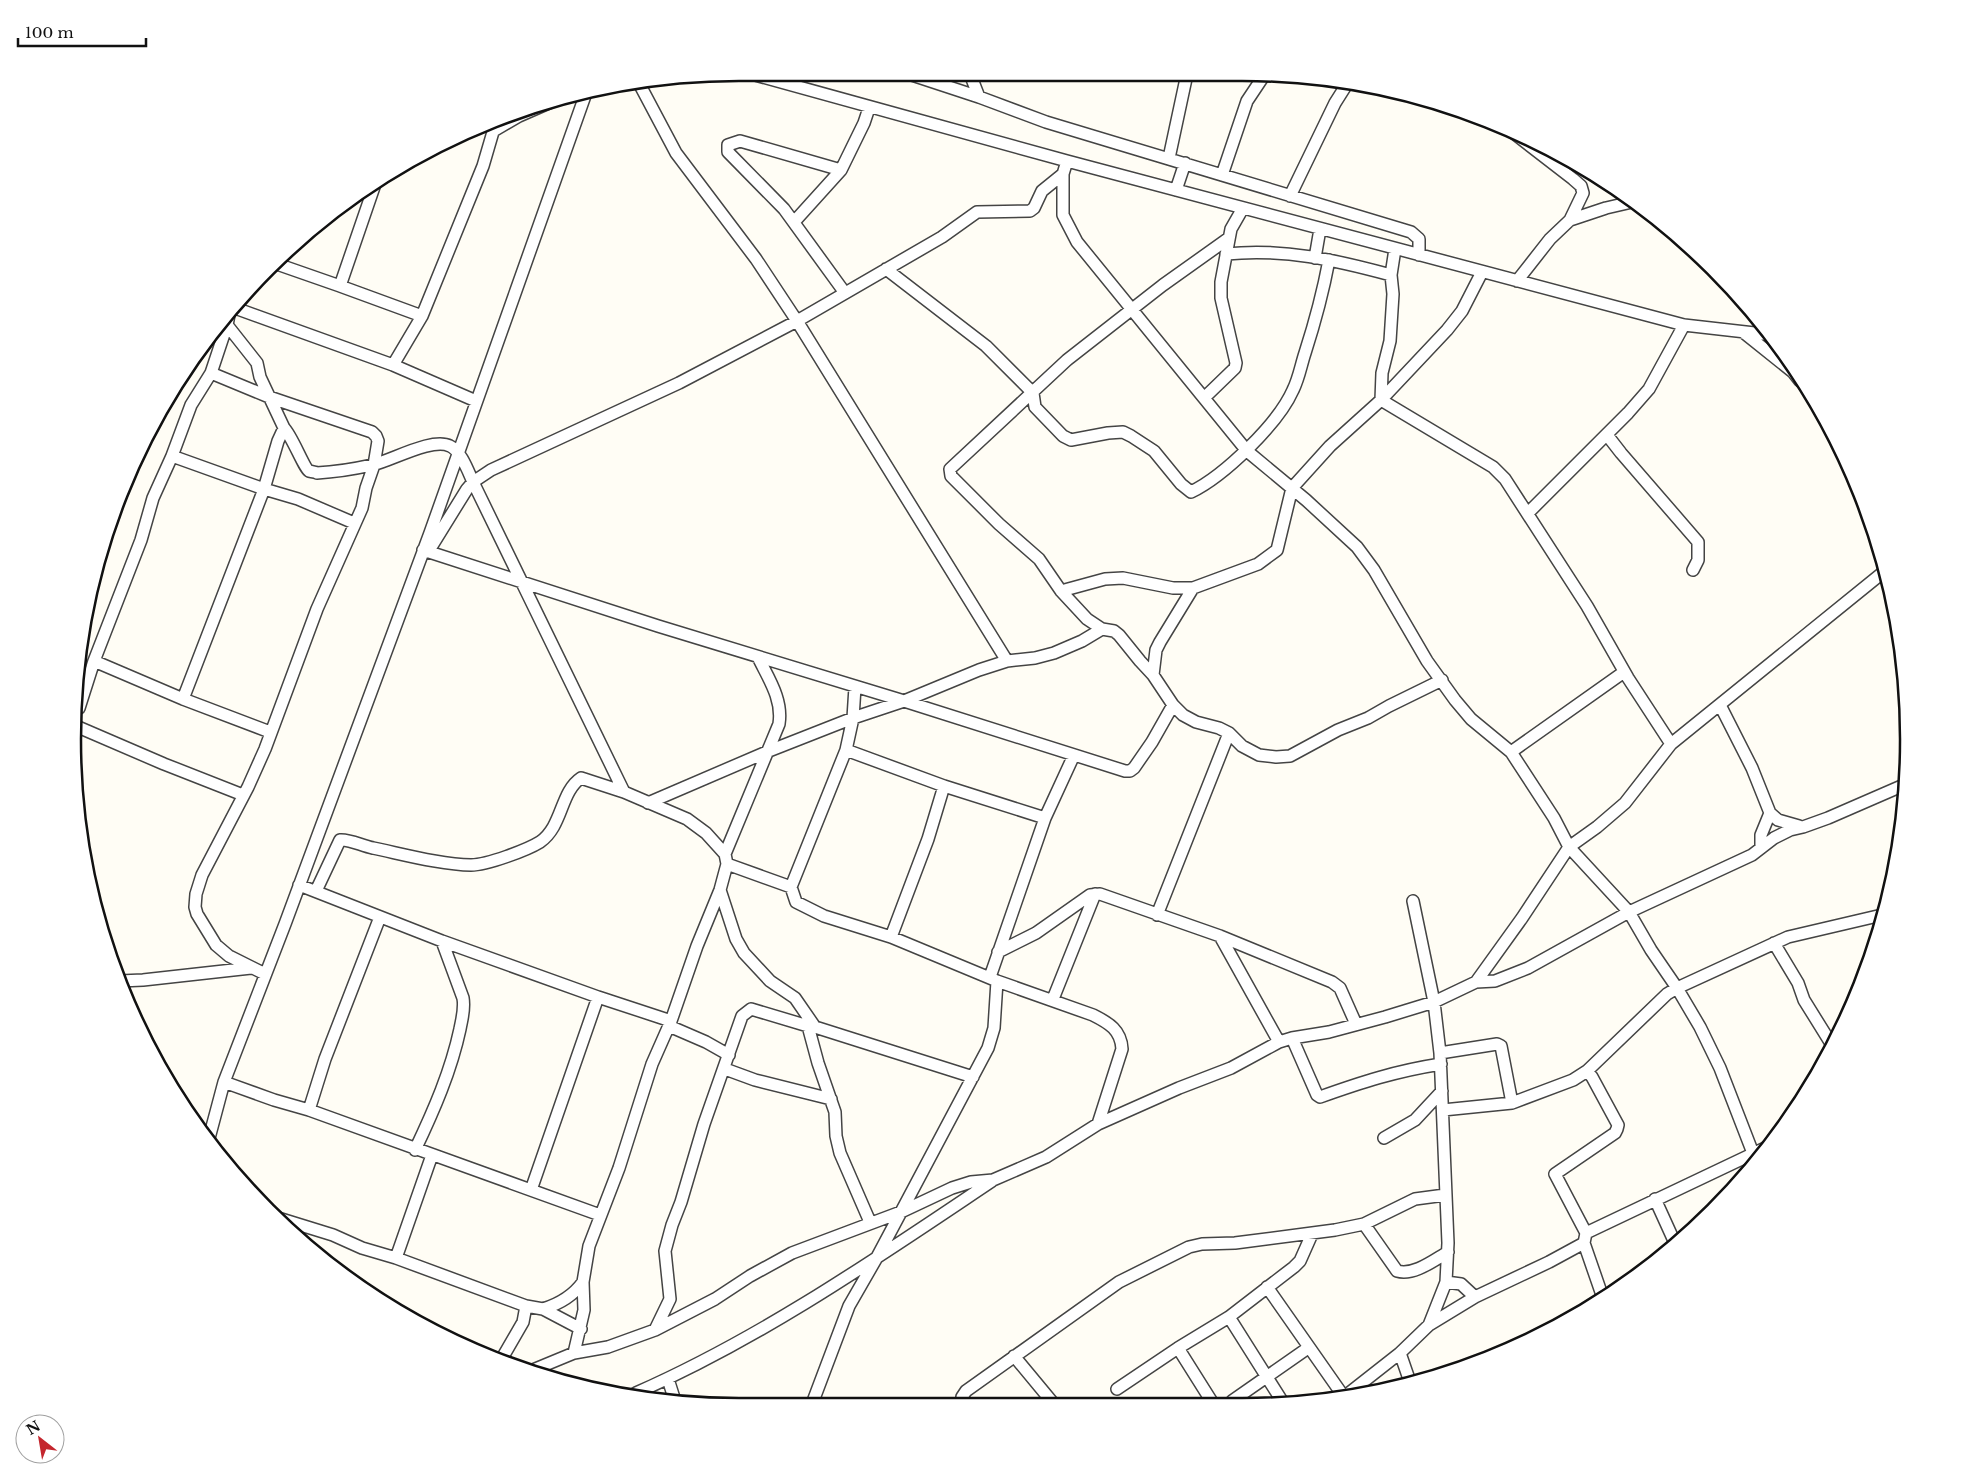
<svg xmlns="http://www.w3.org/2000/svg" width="1981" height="1479" font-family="'Libre Baskerville',serif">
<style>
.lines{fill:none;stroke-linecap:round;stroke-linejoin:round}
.minor-casing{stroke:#444;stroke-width:14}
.minor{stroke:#fff;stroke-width:11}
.rim{fill:none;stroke:#111;stroke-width:2.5}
</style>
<rect width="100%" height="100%" fill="#fffdf5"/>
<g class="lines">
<!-- minor casing -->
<g class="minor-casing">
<path id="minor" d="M748 73 1067 161 1684 325 1772 335
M906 73 979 97 1046 122 1411 232 1419 239V255
M972 73V79L979 97
M641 87 676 153 756 259 797 321 1007 661
M495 130 519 116 551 102
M1511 131 1573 179 1581 186 1583 193 1570 220 1550 239 1517 281
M1169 158 1187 74
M1067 161 1063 174V215L1077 242 1247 451 1306 500 1357 547 1374 570 1427 661 1455 700 1471 719 1511 752 1554 818 1569 847 1629 912 1651 950 1677 988 1700 1027 1720 1068 1756 1161
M841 170 740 141 728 145V152L784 209 845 293
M1222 175 1247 101 1265 74
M1176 190 1185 163
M1290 196 1335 103 1347 84
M1570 220 1606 208 1632 202
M794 222 841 170 864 123 869 108
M1226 254C1284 248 1335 260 1391 275
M1315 258 1320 229
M274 263 340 286 374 187
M886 269 986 346 1033 393 1035 407 1063 436 1071 440 1108 433 1123 432 1131 436 1154 451 1181 484 1191 492C1224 476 1278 424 1293 390 1299 378 1301 365 1305 353 1315 322 1323 292 1329 260
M340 286 422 316
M235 308 393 365 476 401
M1743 332 1793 372 1800 381
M393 365 422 316 483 166 495 125
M211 373 269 397 372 432 376 436 378 441 374 465 366 488 362 508 317 609 265 749 248 787 202 875 196 894 195 907 197 914 216 945 229 956 265 974
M1204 398 1235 368 1236 363 1221 298V282L1231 229 1243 208
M1381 400 1493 467 1505 479 1587 606 1628 678 1671 744
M1381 400 1382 373 1390 341 1393 294 1391 275 1395 249
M284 428C292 436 304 468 309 471 312 472 315 472 317 473 335 472 354 469 372 465 391 461 432 437 450 446 461 451 468 471 473 482L624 792 687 819 706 833 725 854
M1607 435 1621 453 1698 542V560L1693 570
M172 456 191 405 211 373 227 325 229 315
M1528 513 1628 413 1649 389 1684 325
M423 550 658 626 904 701 1125 771H1130L1134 768 1152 742 1173 705
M428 552 467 489 473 482 491 470 679 383 797 321 942 237 977 212 1030 211 1034 208 1042 191 1063 174
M1193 588 1160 642 1156 650 1153 675 1173 705 1183 715 1196 722 1219 728 1229 733 1242 746 1259 755 1276 757 1290 756 1338 730 1368 718 1389 706 1442 680
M1061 591 1105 579 1123 578 1173 588H1193L1258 564 1277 550 1292 488 1330 446 1381 400 1447 330 1462 311 1482 272
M94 661 183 699 264 489 278 441 284 428 260 377 257 363 227 325
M1153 675 1140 661 1119 635 1114 631 1102 629 1087 619 1061 591 1039 559 999 524 951 476 950 469 1067 360 1163 285 1229 238
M183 699 270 732
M1720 705 1752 768 1770 813 1778 820 1799 826
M79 708 94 661 141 540 153 498 172 456 264 489 298 499 354 523
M78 727 164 764 243 795
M846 750 944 786 928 839 891 937
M1511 752 1624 672
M944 786 1045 818
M648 803 769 751 853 718 904 701 979 670 1007 661 1035 658 1054 653 1082 641 1102 629
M1761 847V835L1770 813
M727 864 791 887 796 902 824 916 891 937 997 981 1093 1015C1109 1023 1121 1030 1122 1049L1098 1124
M299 885 442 941 598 997 671 1021
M791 887 846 750 853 718 855 687
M720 890 736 939 744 953 770 981 795 998 815 1027
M316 891 340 840C350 839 362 846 373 848 402 854 443 865 471 865 487 865 527 850 540 842 563 826 560 792 581 778L624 792
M1413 901 1434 1002 1440 1053 1448 1243 1446 1282 1429 1325
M1157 915 1229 733
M1220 936 1279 1042
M1774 943 1798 983 1804 1000 1832 1045
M998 952 1036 933 1090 895 1100 894 1220 936 1332 982 1340 988 1356 1024
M990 977 1045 818 1074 755
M120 981 143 980 251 968
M1476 982 1522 918 1569 847 1597 827 1625 803 1671 744 1886 570
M1053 999 1095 894
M669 1026 706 1042 729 1055
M808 1026 818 1063 835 1112 836 1136 840 1153 870 1222
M1292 1038 1317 1095 1320 1097C1362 1082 1396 1071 1441 1064
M1440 1053 1497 1044 1501 1046 1512 1103
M725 1069 755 1080 831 1099
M224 1082 274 1100 309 1110 600 1215
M309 1110 325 1059 380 917
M1443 1110 1512 1103 1573 1080 1587 1071 1667 994 1677 988 1788 937 1882 915
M1384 1138 1415 1120 1442 1091
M208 1142 224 1082 285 924 430 533 586 93
M415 1150C434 1110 451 1071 460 1029 462 1018 465 1009 463 998L442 941
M531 1190 598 997
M1655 1199 1675 1243
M278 1218 333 1235 362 1248 396 1258 526 1306 543 1309 581 1329
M1364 1224 1397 1271C1414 1276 1434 1260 1448 1252
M1586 1233 1555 1174 1615 1133 1617 1129 1618 1125 1592 1077 1587 1071
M1584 1243 1602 1295
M396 1258 432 1155
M1446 1282 1461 1284 1475 1297
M1267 1287 1344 1397
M543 1309C559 1304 573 1296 583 1282
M1229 1317 1282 1401
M655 1330 670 1299 665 1251 672 1225 681 1202 704 1124 742 1016 751 1009 808 1026 815 1027 973 1077
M1178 1348 1212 1402
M574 1353 584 1310 583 1282 589 1246 619 1168 652 1064 671 1021 697 946 720 890 727 864 725 854 779 724C783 699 768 678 758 657
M1400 1353 1409 1379
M1014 1356 1053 1403
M501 1360 523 1322 526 1306
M528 1372 574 1353 608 1347 655 1330 715 1299 750 1276 792 1253 901 1212 988 1048 994 1028 997 981
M668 1379 675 1401
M1117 1389 1178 1348 1229 1317 1294 1267 1300 1261 1312 1234
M636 1393C763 1337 877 1258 992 1181
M1344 1397 1400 1353 1429 1325 1475 1297 1549 1262 1584 1243 1586 1233 1765 1148
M1232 1401 1308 1348
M962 1403V1397L966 1391 1119 1282 1189 1247 1202 1244 1235 1243 1335 1230 1364 1224 1415 1199 1445 1195
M812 1404 849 1306 876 1259 901 1212 952 1188 971 1182 993 1180 1046 1157 1098 1124 1179 1088 1231 1068 1279 1042 1292 1038 1329 1032 1385 1017 1434 1002 1476 982 1495 981 1528 968 1629 912 1752 855 1774 838 1790 830 1803 827 1828 818 1904 785"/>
</g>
<!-- minor -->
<use href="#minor" class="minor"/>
</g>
<!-- crop -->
<path d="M0 0H1981V1479H0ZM739 81H1242A658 658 0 0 1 1900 739V740A658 658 0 0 1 1242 1398H739A658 658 0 0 1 81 740V739A658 658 0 0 1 739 81Z" fill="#fff" fill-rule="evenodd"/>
<path class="rim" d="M739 81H1242A658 658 0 0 1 1900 739V740A658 658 0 0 1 1242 1398H739A658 658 0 0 1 81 740V739A658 658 0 0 1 739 81Z"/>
<!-- north arrow -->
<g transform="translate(40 1439) rotate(329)"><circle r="24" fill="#ffffff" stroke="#a0a0a0"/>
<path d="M0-4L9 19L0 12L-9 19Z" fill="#c4262e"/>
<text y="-8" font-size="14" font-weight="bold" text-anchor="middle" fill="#111111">N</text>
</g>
<!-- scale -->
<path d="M18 38v8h128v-8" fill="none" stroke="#111111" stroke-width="2.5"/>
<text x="25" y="38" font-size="15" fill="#111111" stroke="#ffffff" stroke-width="4" paint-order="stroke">100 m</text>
</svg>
